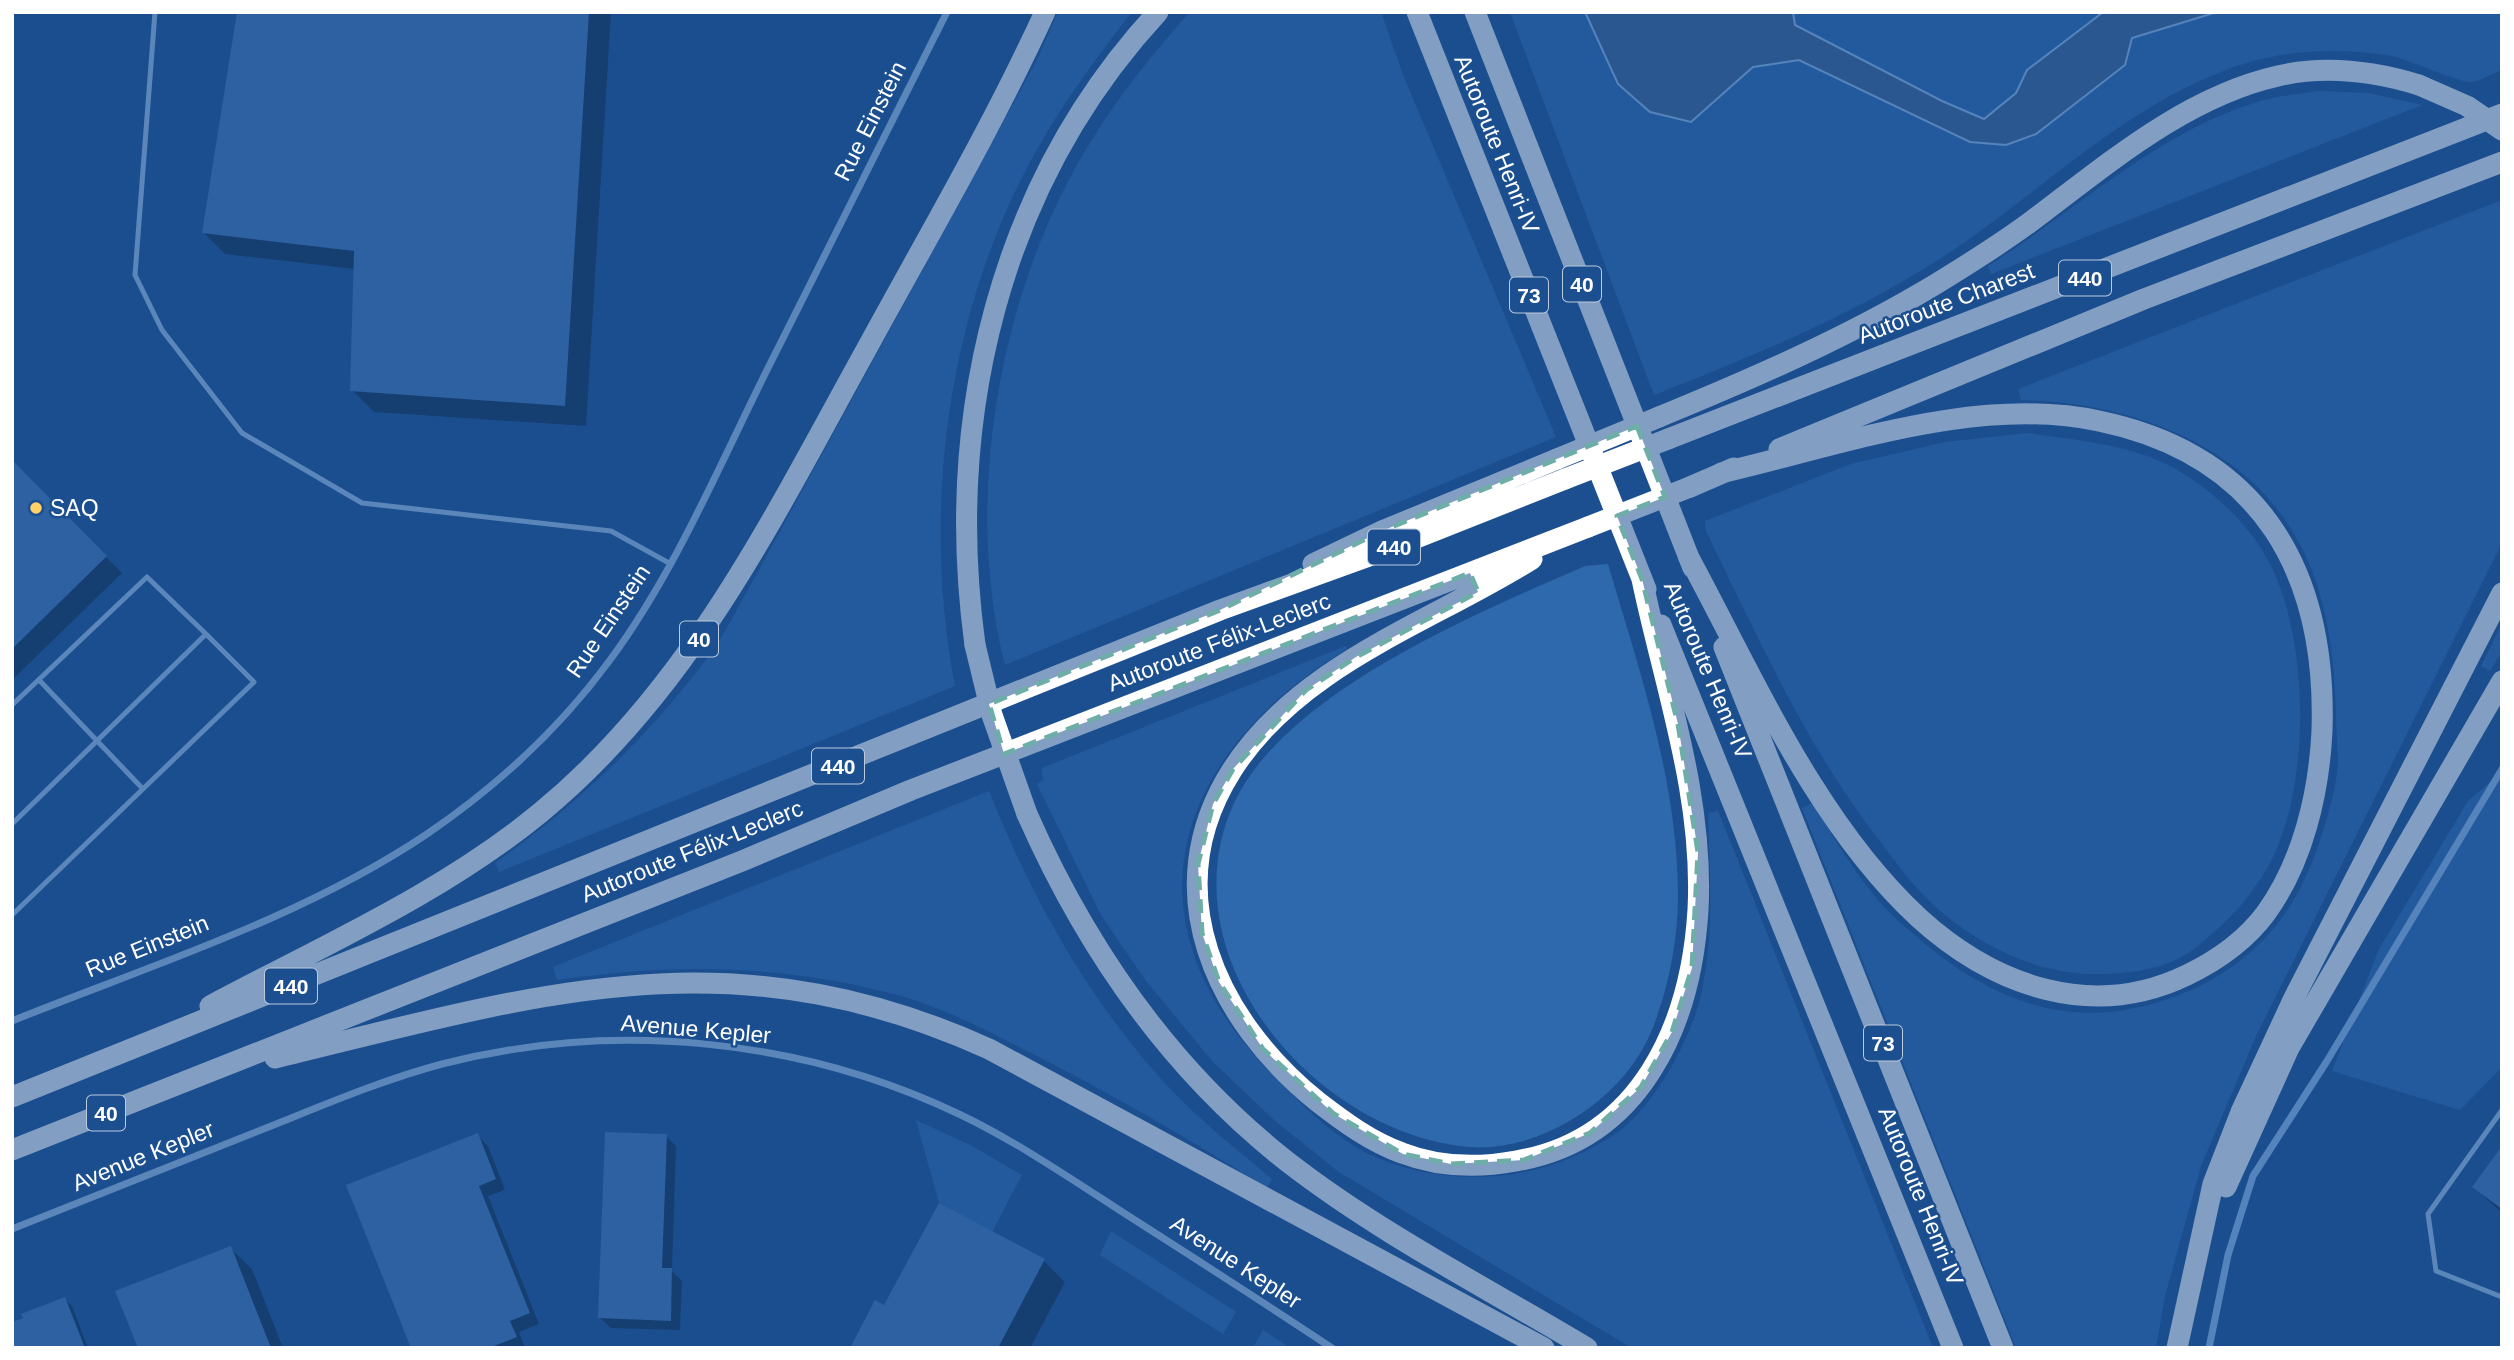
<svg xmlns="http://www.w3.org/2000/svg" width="2514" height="1360" font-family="Helvetica,sans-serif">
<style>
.green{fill:#2e69ad}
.water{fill:#3c6290;stroke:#9cc4f0;stroke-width:2}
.shadow{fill:#0007}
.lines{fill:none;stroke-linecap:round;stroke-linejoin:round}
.stream{stroke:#9cc4f0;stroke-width:7}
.building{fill:#4478b7}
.service{stroke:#a9c9ee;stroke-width:5}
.minor{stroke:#a9c9ee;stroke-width:7}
.motorway{stroke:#fff;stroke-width:21}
.motorway-bridge{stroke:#fff;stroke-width:21}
.marked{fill:none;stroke:#6fada8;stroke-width:5;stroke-dasharray:14 9;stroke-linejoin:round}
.poi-dot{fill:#ffd166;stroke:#1b4f8f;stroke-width:2.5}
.labels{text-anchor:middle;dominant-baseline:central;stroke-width:5;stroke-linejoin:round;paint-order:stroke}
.shield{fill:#1b4f8f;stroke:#bbcadd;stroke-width:2}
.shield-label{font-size:21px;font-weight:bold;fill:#fff}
.street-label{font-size:23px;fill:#fff;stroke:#1b4f8f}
.poi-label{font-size:23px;fill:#fff;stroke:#1b4f8f;text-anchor:start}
</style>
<rect width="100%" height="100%" fill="#1b4f8f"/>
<!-- green -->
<path class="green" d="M1058 12H1132C1097 56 1064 102 1036 151 947 309 921 511 955 686L499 872 495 863C576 806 648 737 708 657 726 633 739 605 754 579L1037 60Z
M1190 12H1381L1403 75 1556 437 1005 665C962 497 1000 285 1093 138 1121 93 1154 52 1190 12Z
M1510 12H2502V70C2493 73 2481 81 2472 82 2458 83 2407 58 2387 55 2331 47 2274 50 2221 72 2118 112 2036 196 1944 256 1855 314 1754 356 1654 395Z
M2317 91 2368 93 2422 105 1991 274 1988 266C2075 211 2154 135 2254 103 2273 96 2297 95 2317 91Z
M2502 200V543L2256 1036 2201 1166 2165 1296 2156 1348H2016L1802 808 1813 803C1834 839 1855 874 1883 906 1893 917 1906 927 1917 937 1994 1004 2077 1034 2176 996 2226 978 2268 944 2295 898 2314 864 2329 819 2336 780 2340 760 2336 736 2336 715 2335 655 2326 589 2296 537 2242 441 2124 402 2021 400L2018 389Z
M2027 433C2076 440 2130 444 2174 468 2213 490 2254 528 2273 570 2310 650 2311 796 2265 872 2251 894 2234 915 2214 932 2202 943 2188 955 2173 961 2151 971 2126 973 2103 974 2045 976 1989 951 1944 914 1920 895 1901 869 1882 844 1807 748 1759 640 1706 531L1705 521 1851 464 1945 442Z
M1608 564C1640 673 1678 781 1678 897 1678 940 1668 992 1651 1032 1624 1098 1541 1153 1469 1147 1315 1134 1164 956 1234 803 1286 692 1477 613 1585 566Z
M2502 624V651L2490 671 2481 666Z
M1346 646 1347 649C1174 753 1119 919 1271 1073 1301 1103 1333 1138 1373 1156 1451 1191 1547 1182 1618 1132 1652 1108 1683 1051 1696 1013 1716 949 1710 878 1708 813L1718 811 1933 1348H1632L1339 1172 1274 1120 1213 1062 1146 981 1101 915 1037 784 1043 781 1042 768Z
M2502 772V1067L2460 1110 2332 1071 2379 949 2468 801Z
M989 791C1031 896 1085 994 1161 1079 1194 1116 1234 1147 1272 1179L1267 1188C1191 1140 1114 1095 1033 1054 991 1032 944 1008 898 995 781 964 676 963 557 980L553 967Z
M916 1120 970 1145 1022 1175 992 1232 939 1203Z
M1111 1231 1236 1312 1223 1334 1100 1255Z
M1263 1330 1290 1348H1253Z"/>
<!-- water -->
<path class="water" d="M1585 12H1793L1795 25 1942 101 1984 119 2016 93 2027 70 2102 13 2217 12 2132 38 2125 65 2036 134 2006 145 1970 142 1799 60 1753 67 1691 122 1650 112 1618 84Z"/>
<!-- shadow -->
<path class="shadow" d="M239 12H611L586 426 374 412 352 390 355 269 225 254 204 233Z
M12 462 122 573 12 680Z
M477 1135 488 1146 505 1190 488 1196 539 1324 519 1332 525 1348H413Z
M666 1136 676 1146 672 1271 682 1281 680 1330 611 1328 600 1318Z
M2502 1149V1213L2474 1187Z
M230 1248 252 1269 283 1348H139Z
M1044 1261 1065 1282 1030 1348H852L885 1307Z
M64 1299 72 1306 88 1348H12V1323Z"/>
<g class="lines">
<!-- stream -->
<path class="stream" d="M2209 1348 2228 1255 2253 1176 2327 1061 2502 769"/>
</g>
<!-- building -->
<path class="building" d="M237 12H589L565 406 350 391 354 251 202 233Z
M12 460 107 556 12 649Z
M605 1132 667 1134 662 1268H672L671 1321 598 1318Z
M478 1133 496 1179 479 1186 530 1313 510 1321 517 1337 489 1348H411L346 1185Z
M2502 1146V1209L2472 1187Z
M939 1203 1045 1259 998 1348H850L875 1300 884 1305Z
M231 1246 271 1348H138L115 1291Z
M65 1297 85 1348H12V1322L23 1318 21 1314Z"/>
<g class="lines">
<!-- service -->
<path class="service" d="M155 12 135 275 162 330 242 433 362 503 611 531 669 563
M39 680 143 789
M12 705 147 577 206 634
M12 824 206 634 254 682 12 915
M2502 1110 2428 1214 2436 1271 2502 1297"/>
<!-- minor -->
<path class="minor" d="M12 1021C151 965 302 918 427 834 496 787 560 728 610 660 675 572 719 466 768 368 828 249 887 131 947 12
M12 1229C97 1195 182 1161 266 1128 324 1105 382 1080 442 1064 614 1020 801 1038 961 1115 1019 1143 1073 1180 1127 1215 1196 1259 1264 1303 1332 1348"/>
<!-- motorway -->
<path class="motorway" d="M1417 12 1646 589
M1475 12 1693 568
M1659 417C1754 378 1848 337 1936 284 1967 265 1999 245 2029 223 2104 167 2184 97 2278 76 2325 65 2373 71 2419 85
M1668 439 2502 114
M1779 449 2144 299 2502 162
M1690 487 1734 468
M1688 556C1754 678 1816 823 1919 918 1994 986 2092 1021 2187 975 2218 960 2246 940 2266 913 2303 862 2319 793 2322 731 2327 573 2262 455 2099 421 1977 395 1841 445 1721 473
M1532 559C1430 623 1300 664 1232 770 1155 891 1216 1020 1318 1102 1344 1122 1371 1142 1402 1153 1438 1167 1478 1168 1516 1161 1641 1140 1691 1025 1698 910 1704 795 1665 689 1642 579
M1313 564 1382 531 1557 459
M1661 625 1953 1348
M975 645C944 418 999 184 1158 12
M1724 647 2003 1348
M1027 814C1087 950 1170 1070 1289 1163 1381 1234 1487 1288 1587 1348
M210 1006C322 946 441 894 540 813 690 690 774 516 866 350 927 238 992 128 1045 12
M275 1058C535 995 729 931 989 1049L1544 1348
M12 1097 1220 610 1386 550 1565 479
M12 1150 742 861 911 790 1588 527
M2226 1187 2289 1048 2502 681
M2177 1348 2213 1184 2241 1112 2294 998 2502 593"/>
<!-- motorway-bridge -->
<path class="motorway-bridge" d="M2419 85 2467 106 2502 130
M1557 459 1659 417
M1565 479 1668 439
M1588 527 1690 487
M975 645 992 715 1027 814"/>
</g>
<!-- marked area -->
<path d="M0 0H2514V1360H0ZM1637 426 1665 497 1617 516 1642 579 1678 724 1698 852 1692 968 1672 1032 1641 1087 1590 1133 1524 1160 1451 1164 1403 1154 1334 1114 1263 1049 1219 982 1202 933 1198 864 1213 804 1233 769 1306 690 1356 657 1478 592 1470 573 1004 754 989 704 1220 610 1382 531Z" fill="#1b4f8f" fill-opacity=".55" fill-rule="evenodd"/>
<path class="marked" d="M1637 426 1665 497 1617 516 1642 579 1678 724 1698 852 1692 968 1672 1032 1641 1087 1590 1133 1524 1160 1451 1164 1403 1154 1334 1114 1263 1049 1219 982 1202 933 1198 864 1213 804 1233 769 1306 690 1356 657 1478 592 1470 573 1004 754 989 704 1220 610 1382 531Z"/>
<!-- markers -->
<circle class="poi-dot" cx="36" cy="508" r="7"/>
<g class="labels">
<!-- shield labels -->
<g class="shield">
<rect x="2059" y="260.5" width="52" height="35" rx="5"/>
<rect x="1563" y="266.5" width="38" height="35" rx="5"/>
<rect x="1510" y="277.5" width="38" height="35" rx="5"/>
<rect x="1368" y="529.5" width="52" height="35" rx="5"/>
<rect x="680" y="621.5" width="38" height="35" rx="5"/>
<rect x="812" y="748.5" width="52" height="35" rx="5"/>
<rect x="265" y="968.5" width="52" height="35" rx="5"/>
<rect x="1864" y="1025.5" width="38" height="35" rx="5"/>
<rect x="87" y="1095.5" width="38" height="35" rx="5"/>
</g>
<g class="shield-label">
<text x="2085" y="278">440</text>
<text x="1582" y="284">40</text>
<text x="1529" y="295">73</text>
<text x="1394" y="547">440</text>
<text x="699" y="639">40</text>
<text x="838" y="766">440</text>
<text x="291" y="986">440</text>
<text x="1883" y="1043">73</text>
<text x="106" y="1113">40</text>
</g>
<!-- street labels -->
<g class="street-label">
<text transform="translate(870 121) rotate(-63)">Rue Einstein</text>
<text transform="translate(1497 144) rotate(68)">Autoroute Henri-IV</text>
<text transform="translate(1946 303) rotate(-21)">Autoroute Charest</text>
<text transform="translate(608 621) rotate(-56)">Rue Einstein</text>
<text transform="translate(1219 642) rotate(-21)">Autoroute Félix-Leclerc</text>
<text transform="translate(1708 670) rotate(67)">Autoroute Henri-IV</text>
<text transform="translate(692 851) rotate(-22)">Autoroute Félix-Leclerc</text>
<text transform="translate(147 946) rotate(-22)">Rue Einstein</text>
<text transform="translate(696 1029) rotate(5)">Avenue Kepler</text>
<text transform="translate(143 1156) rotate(-22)">Avenue Kepler</text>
<text transform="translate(1921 1196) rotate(68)">Autoroute Henri-IV</text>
<text transform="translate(1236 1262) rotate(33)">Avenue Kepler</text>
</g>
<!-- poi labels -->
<g class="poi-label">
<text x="50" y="508">SAQ</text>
</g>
</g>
<!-- border -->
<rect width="2514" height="1360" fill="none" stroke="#ffffff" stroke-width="28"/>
</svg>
